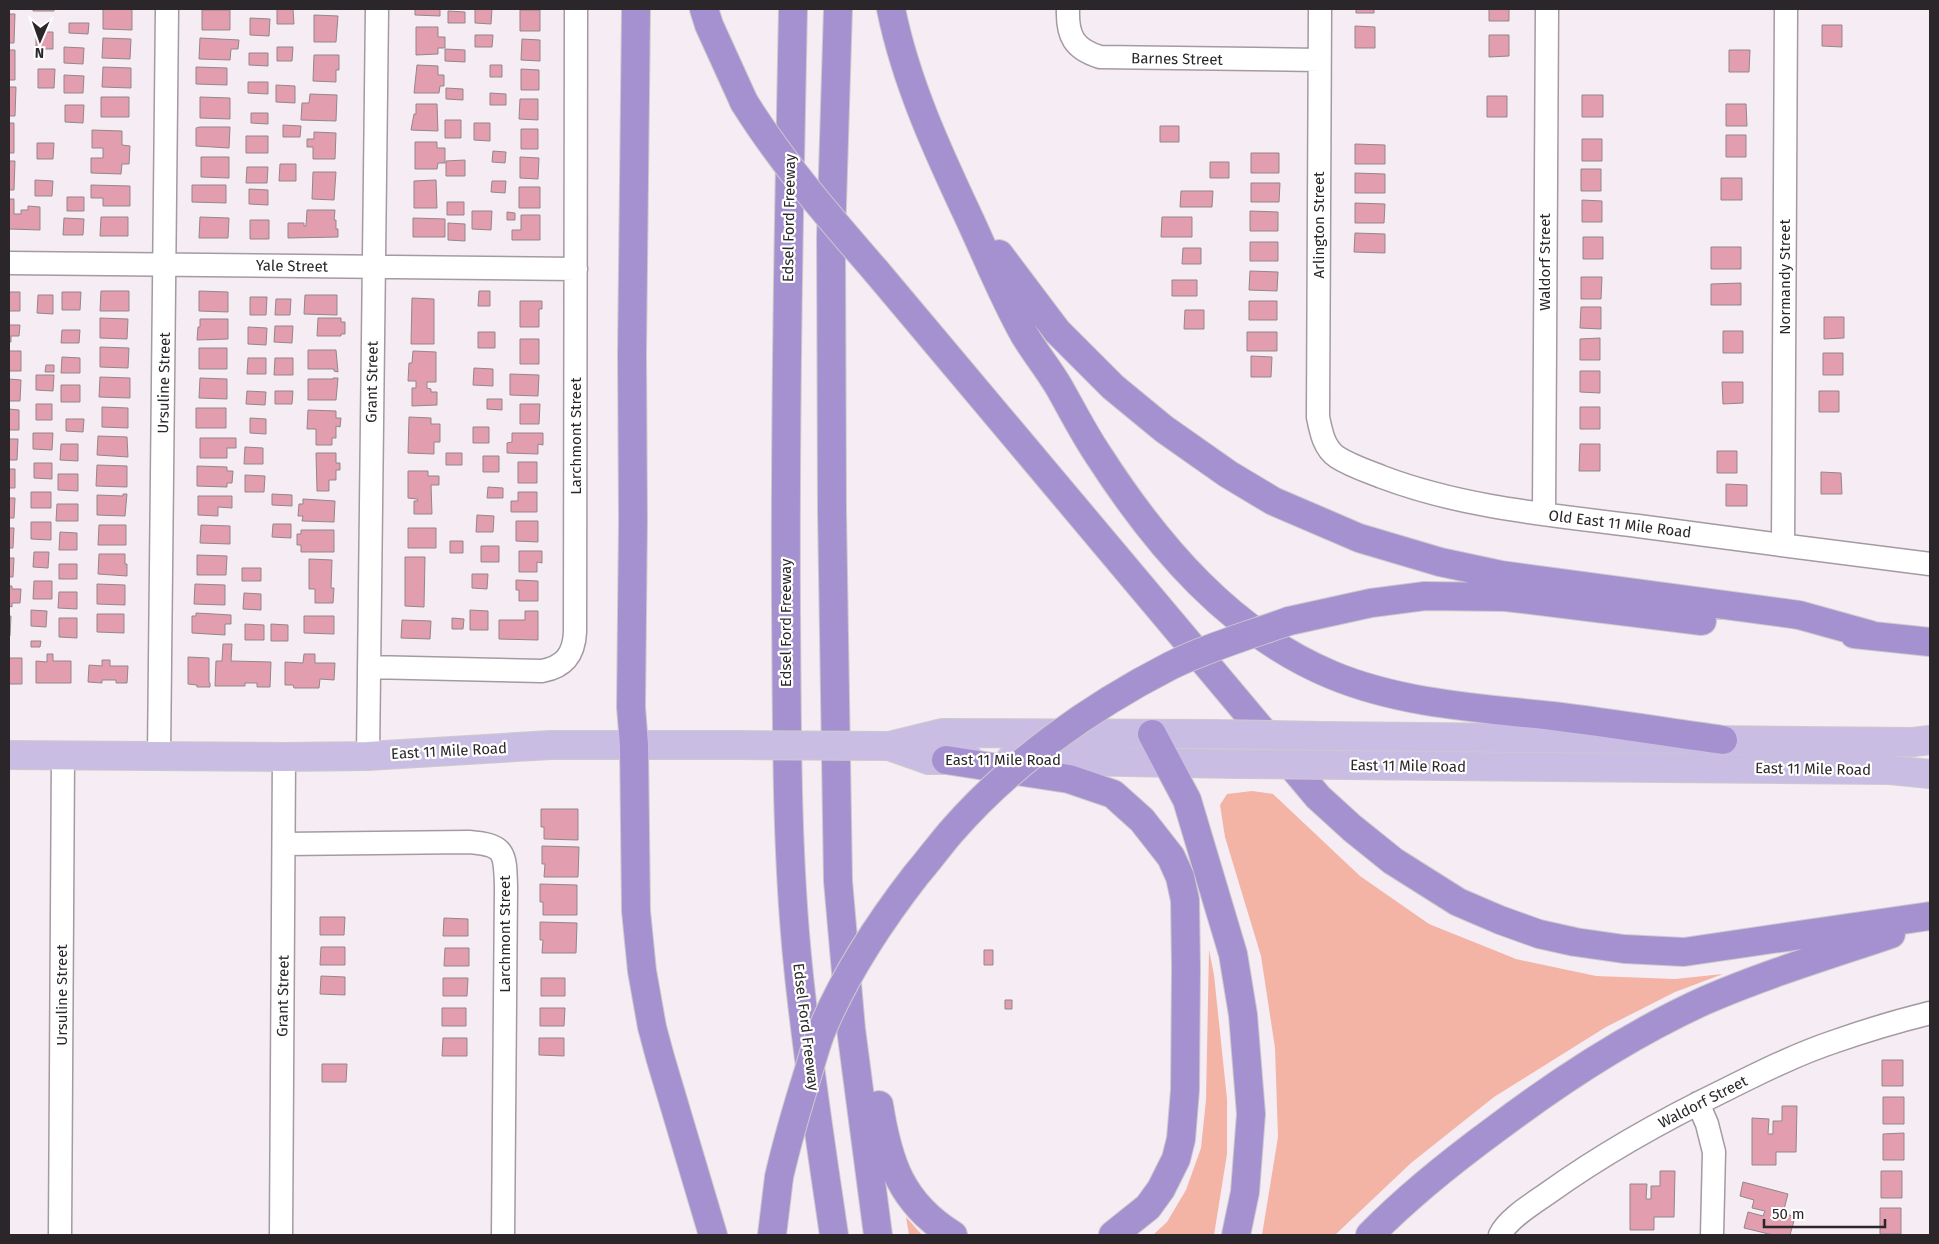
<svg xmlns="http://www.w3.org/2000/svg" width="1939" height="1244" font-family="'Fira Sans',sans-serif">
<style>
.green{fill:#f3b4a5}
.building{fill:#e29dae;stroke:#938789}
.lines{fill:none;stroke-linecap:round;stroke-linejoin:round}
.minor-casing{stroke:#a49aa2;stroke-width:25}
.major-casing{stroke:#cccbcc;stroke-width:30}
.highway-casing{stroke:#cccbcc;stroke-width:30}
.minor{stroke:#fff;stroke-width:22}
.major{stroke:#cabde3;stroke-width:28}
.highway{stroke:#a691d0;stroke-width:28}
.major-bridge-casing{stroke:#cccbcc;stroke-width:30;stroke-linecap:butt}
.highway-bridge-casing{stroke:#cccbcc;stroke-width:30;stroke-linecap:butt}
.major-bridge{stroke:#cabde3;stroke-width:28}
.highway-bridge{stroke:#a691d0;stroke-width:28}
.labels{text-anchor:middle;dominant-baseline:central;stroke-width:4.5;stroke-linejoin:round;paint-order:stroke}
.street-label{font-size:15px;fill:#2a2629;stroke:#fff}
</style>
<rect width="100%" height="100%" fill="#f5ecf4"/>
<!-- green -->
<path class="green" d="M1252 791 1273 794 1360 876 1429 924 1516 959 1596 976 1675 979 1723 974 1675 992 1606 1027 1494 1097 1411 1163 1335 1235H1262L1278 1137 1275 1048 1261 956 1225 837 1220 805 1227 794Z
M1209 950 1214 975 1227 1099V1154L1214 1235H1153L1167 1222 1186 1190 1201 1148 1206 1100Z
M906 1217 922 1235H909Z"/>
<!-- building -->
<path class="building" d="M33 9H54V11H33Z
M103 9H132V30L103 29Z
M277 9H293L294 24H277Z
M415 9H446H440V16L415 15Z
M475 9H492L491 24 475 23Z
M1356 9H1374V13H1356Z
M1489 9H1509V21H1489Z
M202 10H230V30H202Z
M520 10H540V31H520Z
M448 11 465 12V23H448Z
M9 14H15L14 43H9Z
M314 15 338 16 336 42H314Z
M250 18 270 19 269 36 250 35Z
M69 23H89L88 34 69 33Z
M1822 25H1842V47L1822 46Z
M1355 26 1375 27V48H1355Z
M416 27H438V37H445V48H438V54L416 55Z
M36 32H53V49H36Z
M475 35H493L492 47H475Z
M1489 35H1509V56L1489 57Z
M103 38 131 39 130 59 102 58Z
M200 38 239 40 238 49H231L230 60 199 59Z
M522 39 540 40V61L521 60Z
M64 47 84 48 83 64 64 63Z
M277 47H293L292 61H277Z
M445 49 465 50V62L445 61Z
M9 50H15V80H9Z
M1729 50H1750L1749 72H1729Z
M249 53H268V66L249 65Z
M314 55H339V70H336V82L313 81Z
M417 65 438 66V75H444V86H440L439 93H414Z
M490 65H502V77H490Z
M103 67 131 68V88L102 87Z
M196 67 227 68V85L196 84Z
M38 69H55L54 88H38Z
M521 69 539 70V90H521Z
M64 75 84 76 83 93H64Z
M248 82H268V94L248 93Z
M276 85 295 86V103L276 102Z
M9 87H16L15 116H9Z
M446 88 463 89V100L446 99Z
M490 93 506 94V105H490Z
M310 94 337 95 336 121 301 120 302 103H309Z
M1582 95H1603V117H1582Z
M1487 96H1507V117H1487Z
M101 97H129V117H101Z
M200 97 230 98V119L200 118Z
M520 99H538V120L519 119Z
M416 104H437L438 131 411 130 414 114H416Z
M1726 104H1746L1747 126H1726Z
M65 105H84L83 123 65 122Z
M251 113H268V124L251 123Z
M445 120H461V138H445Z
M9 123H14V153H9Z
M474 123H490V141L474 140Z
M283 125 301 126 300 137H283Z
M1160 126H1179V142H1160Z
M200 127H230L229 148 196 146V128Z
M521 129H538V149H521Z
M92 130 122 131V145L130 146 129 164H122L121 174 91 173V158H103V148H92Z
M314 132 336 133 335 159H313V147H307V139H314Z
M1726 135H1746V157H1726Z
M246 136H268V153H246Z
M1582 139H1602V161H1582Z
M415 142H437V148H445V163H438L437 169H415Z
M37 143H54L53 159H37Z
M1355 144 1385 145V164H1355Z
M493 151 506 152 505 163 492 162Z
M1251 153H1279V173H1251Z
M201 157H229V178L201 177Z
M520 157 539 158 538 179 520 178Z
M465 160V176H446V161Z
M9 161H15L14 190H9Z
M1210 162H1229V178H1210Z
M280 164H296V181H279Z
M247 167H268L267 183H246Z
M1581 169H1601V191H1581Z
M313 172H336L334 200 312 199Z
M1355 173 1385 174V193H1355Z
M1721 178H1742V200H1721Z
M35 180 53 181 52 196H35Z
M436 180 437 208H414V181Z
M492 181H506L505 193 491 192Z
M1251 183H1280L1279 202H1251Z
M91 185 130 186V206H103V198H91Z
M192 185H226V203L192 202Z
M519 187H540V208H519Z
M249 189 268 190V205L249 204Z
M1181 191H1213L1212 207H1180Z
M67 197H84V211H67Z
M9 199H14V214H21V210H28V206L40 207V230L9 229Z
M1582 200 1602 201V222H1582Z
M447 202H464V215H447Z
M1355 203 1385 204 1384 223H1355Z
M307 210H335L334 220H336V229H338V237L288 238V223H304V226H306Z
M472 211H492L491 230 472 229Z
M1250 211 1278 212V231H1250Z
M507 212 515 213V220H507Z
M521 215H540V240H512V230H521Z
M101 217H128V236H100Z
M200 217 229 218 228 238H199Z
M1162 217H1192V237H1161Z
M64 218 84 219 83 235H63Z
M413 218 445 219V237H413Z
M250 220H269V239H250Z
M448 223 465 224V241L448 240Z
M1355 233 1385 234V253L1354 252Z
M1583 237H1603V259H1583Z
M1250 242H1278V261H1250Z
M1711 247H1741V269H1711Z
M1183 248H1201V264H1182Z
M1250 271 1278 272 1277 291 1249 290Z
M1581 277H1602L1601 299H1581Z
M1172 280H1197V296H1172Z
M1741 283V305H1711V284Z
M101 291H129V311H100Z
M199 291 228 292V312L199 311Z
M479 291H490V306H478Z
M9 292H20V311H9Z
M62 292H81L80 310H62Z
M38 295H53V314L37 313Z
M305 295H337V315L304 314Z
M250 297H267L266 315H250Z
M412 298 434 299V344H411Z
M276 299H291L290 315H275Z
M520 301H542V309H539V327H520Z
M1249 301H1277V320H1249Z
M1581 307H1601V329L1580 328Z
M1185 310H1204V329H1184Z
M1824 317H1844V338L1824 339Z
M100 318 128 319 127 339 100 338Z
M318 318H341V322H345V334H341V336H317Z
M200 319H228V339L197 340 198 327H200Z
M9 325H20L19 336H11V342H9Z
M275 326H293L292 343 274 342Z
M248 327 267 328 266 345 248 344Z
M62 330H80L79 343H61Z
M1723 331H1743V353H1723Z
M478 332H495V348H478Z
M1247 332H1277V351H1247Z
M1600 338V360H1580V339Z
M520 339H539V364H520Z
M100 347 129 348 128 368 100 367Z
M199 348H227V369H199Z
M308 350H336L338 372 334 371V369H308Z
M9 351H21V371H9Z
M413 351 436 352V382H427V388L431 389V392H437V405L412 406V388H416V381H408L409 363H412Z
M1823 353H1843V375H1823Z
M1251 356 1272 357 1271 377H1251Z
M62 357 80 358V373H61Z
M248 358H266V374H247Z
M275 358H293V375H274Z
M46 365H54V372H45Z
M474 368 493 369V386L473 385Z
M1580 371H1600V393L1580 392Z
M510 374 539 375 538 396 510 395Z
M36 375H54L53 391 36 390Z
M100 377 130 378V398L99 397Z
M200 378 227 379V399L199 398Z
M333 378H338L336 400H308V379H333Z
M9 379 21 380 20 401H9Z
M1722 382H1743V403L1723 404Z
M61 385H80V402H61Z
M247 391 266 392 265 405 246 404Z
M275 391H293L292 404H275Z
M1819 391H1839V412H1819Z
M487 399H502V410L487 409Z
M36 404H52V420H36Z
M520 404H540L539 424H520Z
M102 407 128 408V428L102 427Z
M1580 407H1600V429H1580Z
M196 408H226V428H196Z
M9 409 19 410V430H9Z
M308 410 336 411V418H341L340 427 336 426V438H332V445H316V429H307Z
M409 417 431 418V424H440V442H434V454L408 453Z
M250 418 266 419V434L250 433Z
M66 419H84L83 432 66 431Z
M473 427H489V443H473Z
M33 433H53L52 450 33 449Z
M512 433H543V445L538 444V454L507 453V443L512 442Z
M98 436 127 437 128 457 97 455Z
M200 438H236V448H227V458H200Z
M9 439H18L17 460H9Z
M61 444H78V461L60 460Z
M1580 444H1600V471H1579Z
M245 447 263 448V464H244Z
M1717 451H1737V473H1717Z
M316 453H336V463H340V470H336V480H329V491H317Z
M446 453H462V465H446Z
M483 456H499V472H483Z
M518 462H537V483H518Z
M34 463H52V479L34 478Z
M97 465 127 466V487L96 486Z
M197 466 227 467V471H233L232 483H227V487L197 486Z
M9 469H15V488H9Z
M408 471H428V476H439V485H431L432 514H414V501H418L417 499 408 498Z
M1821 472 1841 473 1842 494H1821Z
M58 474H78V491L58 490Z
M245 475 265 476 264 492H245Z
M1726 484 1747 485V506H1726Z
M488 487 503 488V498H487Z
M31 492H51V508H31Z
M518 492H537V512H511V501H518Z
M123 494H127L125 516 97 515V495L123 496Z
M272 494 292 495V506L272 505Z
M198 496H232V508L218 507V516L198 515Z
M9 498H15L14 518H9Z
M303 499 335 501 334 522 302 521 303 516H298L299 504H303Z
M57 504H78V521H56Z
M477 515 494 516 493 532H476Z
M516 521H538V542L516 541Z
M31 522H51V540L31 539Z
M273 524H291V538L272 537Z
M99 525H126V545H98Z
M201 525 230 526V544L200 543Z
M9 528H14L13 548H9Z
M408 528H436V548H408Z
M301 530H334V552H301V545H297V534H301Z
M60 532 77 533V550H59Z
M450 541H463V553H450Z
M481 546H499V562H481Z
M519 551H542V563L537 562V572H519Z
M34 552H49L48 568 33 567Z
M99 554H125V564H127V576L98 574Z
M197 555 227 556 226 575H197Z
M405 557H425L424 607 405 606Z
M9 558H14L13 577H9Z
M309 559 332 560 331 588H334L333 603H315V589H309Z
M59 564H77V579H59Z
M242 568H261V581H242Z
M472 574H488L487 589 472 588Z
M516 580 538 581V601H519V590H516Z
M34 581H52V599H33Z
M97 584 125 585V605L97 604Z
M195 584 225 585V605L194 604Z
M9 586H12V589H21L20 603H12V607L9 606Z
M59 592H77V609L58 608Z
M244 593 261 594V610L243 609Z
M31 610 47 611 46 627 31 626Z
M470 610 488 611V630H470Z
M525 611H538V640L499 639V620H525Z
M196 613 231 615V624H225V635L192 633V616H196Z
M97 614H124V633L97 632Z
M9 616H11L10 636H9Z
M304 616H334V634L304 633Z
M59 618H77V638L59 637Z
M452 618 464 619 463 629H452Z
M402 620 431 621 430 639 401 638Z
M245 624 264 625V640H245Z
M271 624 288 625V641H271Z
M31 641H41L40 647H31Z
M223 644H232L231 661 271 662 270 687H257V683H245V686H215L216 661H222Z
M47 654H53V661H71V683H36V661L47 662Z
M304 654H315V663H335L334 680 320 679 319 688H294L293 685H285V662L303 663Z
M188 657 209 658V682L210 683V687H197V685L188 684Z
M9 658H22V684H9Z
M102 660H110V666H128L127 683H116V680H102V683L88 682 89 665 102 666Z
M541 809H578V840L544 839V827H541Z
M542 846 579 847 578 877H544L545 864H542Z
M540 884 577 885V915H543V902H540Z
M320 917H345L344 935H320Z
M444 918 468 919V936H443Z
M540 922 577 923 576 953H542L543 940H540Z
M321 947H345V965H320Z
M445 948H469V966H444Z
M984 950H993V965H984Z
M321 976 345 977V995L320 994Z
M443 978H468L467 996H443Z
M541 978H565V996H541Z
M1005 1000H1012V1009H1005Z
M442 1008H466V1026H442Z
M540 1008H565L564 1026H540Z
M443 1038H467V1056H442Z
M539 1038H564V1056L539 1055Z
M1882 1060H1903V1086H1882Z
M322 1064H347L346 1082H322Z
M1883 1097H1904V1124H1883Z
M1782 1106H1797L1796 1152H1776V1165H1752V1118L1769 1119 1768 1134H1773V1121H1782Z
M1904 1133V1160H1883V1134Z
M1660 1171H1675L1674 1217H1654V1230H1630V1184H1647L1646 1199H1651V1186H1660Z
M1881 1171H1902V1198H1881Z
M1743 1182 1788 1194 1783 1213 1795 1217 1790 1235H1773L1744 1228 1748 1212 1763 1216 1765 1211 1752 1208 1754 1200 1740 1196Z
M1880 1208H1901V1234H1880Z"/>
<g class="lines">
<!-- minor casing -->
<g class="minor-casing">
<path id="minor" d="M1068 9C1067 36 1074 49 1100 57L1319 60
M1320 9 1318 417C1321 432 1324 448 1337 457 1351 466 1367 471 1382 477 1464 508 1552 515 1638 526 1735 539 1833 552 1930 564
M9 263 576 269
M1544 514 1547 9
M1783 545 1786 9
M369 667 542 671C564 667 574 655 575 632L576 9
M159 756 167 9
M368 756 377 9
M284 844 469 842C506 845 505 853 506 887L503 1235
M1698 1103 1707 1124 1714 1152 1712 1235
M60 1235 63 755
M281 1235 284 757
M1500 1235C1507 1219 1534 1203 1548 1193 1604 1153 1663 1120 1725 1090 1761 1072 1797 1054 1836 1041 1867 1030 1898 1021 1930 1013"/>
</g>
<!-- major casing -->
<g class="major-casing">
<path id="major" d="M1320 736 1913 742 1930 740
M889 746 929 760H970
M889 746 942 733 1213 734
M9 755 284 757 368 756 551 745H738
M1010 760 1238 764
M1345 765 1890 770 1930 774"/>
</g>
<!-- highway casing -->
<g class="highway-casing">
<path id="highway" d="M636 9 632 353 633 521 631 707 634 745 636 911 642 971 652 1027 660 1057 713 1235
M704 9 709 25 744 102
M793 9C789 208 785 408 786 608 787 727 786 847 798 966 807 1056 821 1146 834 1235
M838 9 831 237 832 511 838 881 851 1029 878 1235
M891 9C906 83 938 152 970 220 988 259 1004 299 1025 336 1036 354 1049 370 1059 387 1072 410 1084 434 1099 456 1157 546 1231 633 1332 675 1402 704 1479 708 1553 716 1610 723 1666 732 1723 740
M999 254 1057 331 1113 387 1164 429 1228 474 1273 501 1359 538 1440 562 1501 575 1799 615 1871 635
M876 271 1318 797 1352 828 1393 861 1458 902 1500 920 1539 934 1575 942 1624 949 1684 952 1930 916
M1289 621 1371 603 1425 596 1506 597 1702 621
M1854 634 1930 642
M1152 734 1187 800 1233 954 1243 1015 1251 1114 1245 1192 1236 1235
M946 760 1069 779 1113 794 1142 820 1171 857 1180 877 1185 900 1186 968 1185 1090 1181 1139 1176 1159 1161 1189 1148 1207 1113 1235
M879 1105C888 1162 901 1203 953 1235
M772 1235 779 1177
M1370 1235C1409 1195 1452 1161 1497 1128 1562 1079 1631 1034 1706 1000 1766 974 1829 955 1891 934"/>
</g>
<!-- minor -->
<use href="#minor" class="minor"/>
<!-- major -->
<use href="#major" class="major"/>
<!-- highway -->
<use href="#highway" class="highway"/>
<!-- major-bridge casing -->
<g class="major-bridge-casing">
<path id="major-bridge" d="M1213 734 1320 736
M738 745 889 746
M1238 764 1345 765"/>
</g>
<!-- highway-bridge casing -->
<g class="highway-bridge-casing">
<path id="highway-bridge" d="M744 102C782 163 829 217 876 271
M779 1177C787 1142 797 1108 808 1073 812 1060 816 1045 821 1032 845 974 878 924 916 875 928 861 939 846 951 832 1011 763 1090 707 1170 666 1208 647 1250 635 1289 621"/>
</g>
<!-- major-bridge -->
<use href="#major-bridge" class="major-bridge"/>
<!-- highway-bridge -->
<use href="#highway-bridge" class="highway-bridge"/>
</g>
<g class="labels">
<!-- street labels -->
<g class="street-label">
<text transform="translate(1177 59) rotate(1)">Barnes Street</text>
<text transform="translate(789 218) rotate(-89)">Edsel Ford Freeway</text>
<text transform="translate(1319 225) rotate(-90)">Arlington Street</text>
<text transform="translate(1545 262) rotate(-90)">Waldorf Street</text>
<text transform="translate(292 266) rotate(1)">Yale Street</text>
<text transform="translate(1785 277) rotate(-90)">Normandy Street</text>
<text transform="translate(372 382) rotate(-89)">Grant Street</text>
<text transform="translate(164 383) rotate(-89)">Ursuline Street</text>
<text transform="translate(576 436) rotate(-90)">Larchmont Street</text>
<text transform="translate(1620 524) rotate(7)">Old East 11 Mile Road</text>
<text transform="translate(786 623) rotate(-90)">Edsel Ford Freeway</text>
<text transform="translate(449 751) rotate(-3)">East 11 Mile Road</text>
<text x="1003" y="760">East 11 Mile Road</text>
<text transform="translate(1408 766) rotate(1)">East 11 Mile Road</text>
<text transform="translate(1813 769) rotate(1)">East 11 Mile Road</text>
<text transform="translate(505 934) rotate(-90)">Larchmont Street</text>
<text transform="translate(62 995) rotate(-90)">Ursuline Street</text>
<text transform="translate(283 996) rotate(-89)">Grant Street</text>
<text transform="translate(806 1027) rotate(83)">Edsel Ford Freeway</text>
<text transform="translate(1703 1102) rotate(-27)">Waldorf Street</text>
</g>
</g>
<!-- border -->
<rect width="1939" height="1244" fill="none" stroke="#2a2629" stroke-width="20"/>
<!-- north arrow -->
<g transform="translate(40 40) rotate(182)" stroke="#ffffff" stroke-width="4" paint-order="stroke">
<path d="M0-4L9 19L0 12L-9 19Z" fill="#2a2629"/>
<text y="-8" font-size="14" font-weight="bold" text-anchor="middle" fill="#2a2629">N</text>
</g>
<!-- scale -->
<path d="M1764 1219v8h121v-8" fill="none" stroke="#2a2629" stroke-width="2.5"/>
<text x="1772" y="1219" font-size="15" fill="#2a2629" stroke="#ffffff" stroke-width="4" paint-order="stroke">50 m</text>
</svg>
